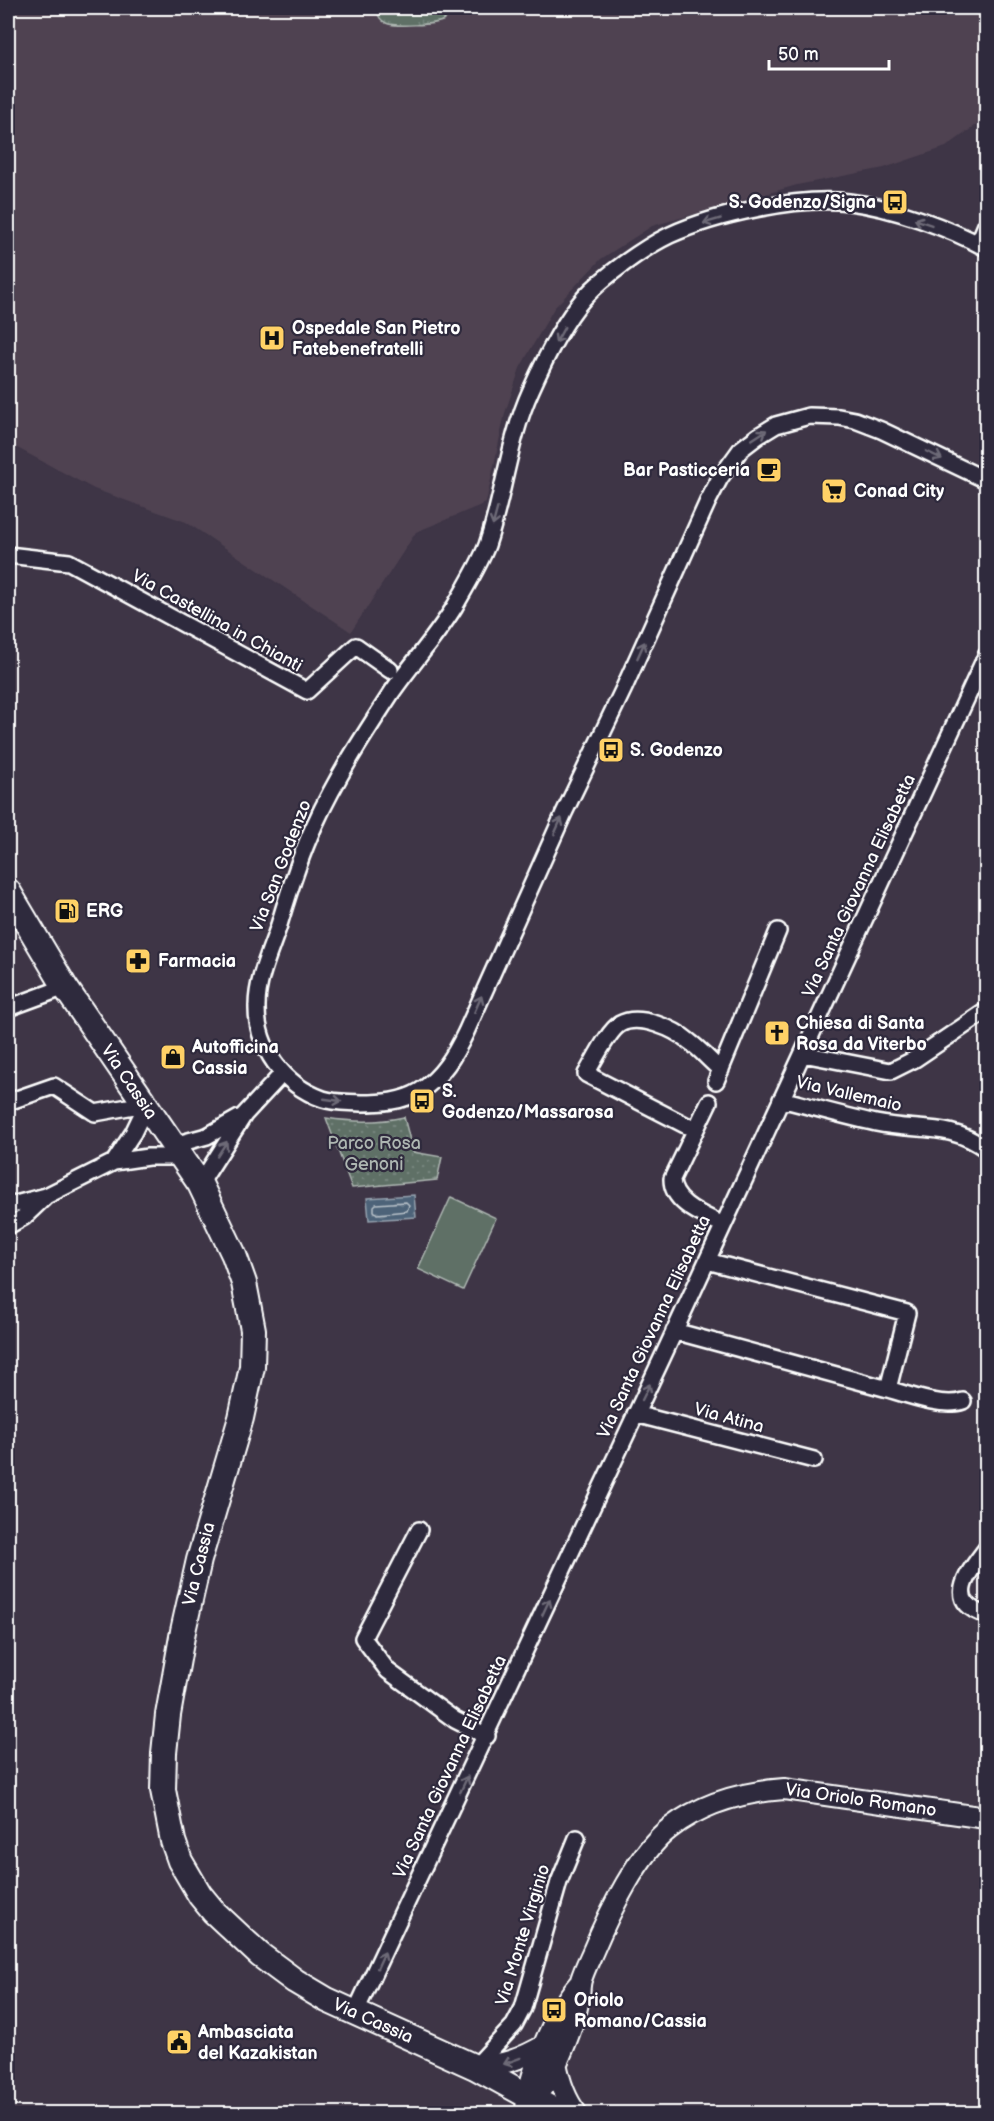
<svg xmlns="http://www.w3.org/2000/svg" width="994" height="2121" font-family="'Balsamiq Sans',sans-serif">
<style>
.built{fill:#4f4251}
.grass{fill:url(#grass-tufts);stroke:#aeb7b2;stroke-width:1.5}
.park{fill:url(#park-dots);stroke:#aeb7b2;stroke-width:1.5}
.pitch{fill:#5e6f66;stroke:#aeb7b2;stroke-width:1.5}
.water{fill:url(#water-ripples);stroke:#95a2af;stroke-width:1.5}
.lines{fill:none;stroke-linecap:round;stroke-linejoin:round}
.shore{stroke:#b8c1c9;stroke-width:1.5}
.minor-casing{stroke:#fff;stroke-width:20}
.tertiary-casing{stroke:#fff;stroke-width:24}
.primary-casing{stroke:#fff;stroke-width:28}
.minor{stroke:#2f2a3d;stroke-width:15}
.tertiary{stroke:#2f2a3d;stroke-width:20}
.primary{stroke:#2f2a3d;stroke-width:24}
.oneway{stroke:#6d6a77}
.labels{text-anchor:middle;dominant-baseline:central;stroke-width:4.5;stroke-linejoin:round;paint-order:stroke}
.poi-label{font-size:18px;font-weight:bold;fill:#fff;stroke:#2f2a3d;text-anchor:start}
.street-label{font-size:18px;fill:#fff;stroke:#2f2a3d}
.park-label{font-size:18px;fill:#aeb7b2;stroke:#2f2a3d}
</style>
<defs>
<pattern id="grass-tufts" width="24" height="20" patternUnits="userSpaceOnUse" patternTransform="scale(1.5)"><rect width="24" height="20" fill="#5e6f66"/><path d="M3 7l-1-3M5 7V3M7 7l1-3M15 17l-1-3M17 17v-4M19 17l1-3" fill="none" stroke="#76857d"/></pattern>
<pattern id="park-dots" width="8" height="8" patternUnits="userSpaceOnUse" patternTransform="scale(1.5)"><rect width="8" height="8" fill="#5e6f66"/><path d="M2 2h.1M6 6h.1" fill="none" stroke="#76857d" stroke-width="1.8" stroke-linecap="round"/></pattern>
<pattern id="water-ripples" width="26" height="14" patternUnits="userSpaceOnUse" patternTransform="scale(1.5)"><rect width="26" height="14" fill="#4e6479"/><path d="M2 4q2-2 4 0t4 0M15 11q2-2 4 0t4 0" fill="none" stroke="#697b8d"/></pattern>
</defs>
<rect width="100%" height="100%" fill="#3e3546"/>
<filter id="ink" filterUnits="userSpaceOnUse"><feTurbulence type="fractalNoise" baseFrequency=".0167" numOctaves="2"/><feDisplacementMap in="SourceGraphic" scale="12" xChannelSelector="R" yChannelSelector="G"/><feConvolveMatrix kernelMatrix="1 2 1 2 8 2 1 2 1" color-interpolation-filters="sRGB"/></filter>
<g filter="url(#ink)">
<!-- built -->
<path class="built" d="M8 8H986V118L946 147 884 168 797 185 652 226 601 259 554 308 520 368 505 413 486 503 416 532 351 632 186 522 94 489 8 443Z"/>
<!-- grass -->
<path class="grass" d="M376 8H451C449 12 448 17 444 20 436 25 394 27 386 23 380 20 377 14 376 8Z"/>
<!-- park -->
<path class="park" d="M404 1117 413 1152 442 1157 437 1180 352 1188 326 1118C352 1122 378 1123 404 1117Z"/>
<!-- pitch -->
<path class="pitch" d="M451 1197 496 1218 463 1290 418 1269Z"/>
<!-- water -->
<path class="water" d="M414 1195 416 1217 369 1220 367 1198Z"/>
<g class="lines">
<!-- shore -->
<path class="shore" d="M406 1202 409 1205 407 1211 377 1214 374 1211V1206L376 1204Z"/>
<!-- minor casing -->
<g class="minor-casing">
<path id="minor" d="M978 244 986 225
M986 248C949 228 892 207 849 202 799 196 716 214 670 235 643 248 604 276 584 298 564 321 543 363 531 390 509 438 504 495 487 545 479 566 466 586 455 606 437 636 412 663 392 692 364 735 336 778 315 824 300 856 289 891 279 925 271 950 257 978 257 1006 256 1047 283 1085 323 1099 335 1103 348 1102 361 1103 381 1103 402 1102 420 1091 442 1077 455 1055 466 1032L564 813 624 688 708 501 720 478 741 449 758 436 776 425 809 416 839 417 855 420 881 430 986 480
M8 555 69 562 307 691 356 646 390 670
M8 1008 65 987
M803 1054 891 1071 915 1059 986 1011
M716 1081 778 931
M781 1099C812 1107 844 1116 876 1123 918 1132 949 1122 986 1149
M8 1102 54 1086 95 1113 145 1104
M709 1102 672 1179C672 1204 704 1215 723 1225
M695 1130 586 1074C594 1061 608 1031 620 1024 639 1013 675 1029 690 1042 701 1050 710 1061 721 1070
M174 1145 207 1136 239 1118
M114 1162 133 1133 146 1106
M200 1184 244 1115 282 1074
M8 1206 46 1196 114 1162 148 1157H182
M8 1226 24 1217 45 1197
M674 1331 888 1389 907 1313 707 1261
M888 1389C908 1395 944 1408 963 1401
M635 1414 814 1460
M419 1530 363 1638 388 1671 455 1720 487 1736
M986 1549C969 1572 943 1601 986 1615
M355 2013 664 1354 986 656
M475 2067 514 2025 523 2008 559 1882 577 1838"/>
</g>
<!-- tertiary casing -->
<g class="tertiary-casing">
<path id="tertiary" d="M556 2062C559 2079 566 2100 577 2114
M475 2067C504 2065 521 2059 545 2045
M528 2095C533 2094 536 2093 540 2090 555 2075 574 2024 578 2003 580 1995 579 1987 581 1980 584 1970 589 1960 593 1951 608 1915 639 1851 670 1828 704 1802 743 1792 784 1789L986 1818
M526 2114C526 2078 555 2012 578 1985"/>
</g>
<!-- primary casing -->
<g class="primary-casing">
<path id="primary" d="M8 891 65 987 200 1184 234 1255 244 1283 253 1330 252 1367 241 1418 199 1560 183 1631 168 1715 164 1753 163 1790 173 1841 180 1861 200 1895 214 1912 260 1955 295 1981 327 2000 475 2067 561 2114"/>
</g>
<!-- minor -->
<use href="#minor" class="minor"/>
<!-- tertiary -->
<use href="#tertiary" class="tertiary"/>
<!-- primary -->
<use href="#primary" class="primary"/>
</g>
<!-- one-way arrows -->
<defs><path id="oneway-shaft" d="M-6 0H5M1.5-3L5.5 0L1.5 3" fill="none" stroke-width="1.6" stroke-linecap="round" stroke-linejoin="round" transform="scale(1.5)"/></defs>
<g class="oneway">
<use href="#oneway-shaft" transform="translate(712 221) rotate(164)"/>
<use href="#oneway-shaft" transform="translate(923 222) rotate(-161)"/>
<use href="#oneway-shaft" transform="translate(560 335) rotate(119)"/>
<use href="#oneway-shaft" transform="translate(759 435) rotate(-33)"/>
<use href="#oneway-shaft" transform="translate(934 455) rotate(26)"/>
<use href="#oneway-shaft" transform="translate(495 517) rotate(105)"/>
<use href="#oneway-shaft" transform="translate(641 650) rotate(-66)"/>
<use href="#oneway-shaft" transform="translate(558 826) rotate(-66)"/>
<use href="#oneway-shaft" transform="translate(478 1004) rotate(-66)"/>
<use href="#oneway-shaft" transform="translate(333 1100) rotate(8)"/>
<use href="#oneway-shaft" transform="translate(222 1149) rotate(-57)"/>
<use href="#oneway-shaft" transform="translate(646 1392) rotate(-64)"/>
<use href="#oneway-shaft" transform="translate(546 1607) rotate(-65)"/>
<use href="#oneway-shaft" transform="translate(464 1784) rotate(-65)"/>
<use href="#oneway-shaft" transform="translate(381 1960) rotate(-65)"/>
<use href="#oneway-shaft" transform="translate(512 2061) rotate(160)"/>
</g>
</g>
<!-- icons -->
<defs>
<g id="bus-square" transform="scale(1.35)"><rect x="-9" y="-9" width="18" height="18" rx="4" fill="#ffd166" stroke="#2f2a3d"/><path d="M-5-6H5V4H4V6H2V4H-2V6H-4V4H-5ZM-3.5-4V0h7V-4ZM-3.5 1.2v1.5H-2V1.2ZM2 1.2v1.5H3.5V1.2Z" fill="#111"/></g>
<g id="hospital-square" transform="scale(1.35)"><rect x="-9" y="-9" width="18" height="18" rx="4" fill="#ffd166" stroke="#2f2a3d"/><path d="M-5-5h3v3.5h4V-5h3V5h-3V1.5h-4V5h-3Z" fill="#111"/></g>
<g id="cafe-square" transform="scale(1.35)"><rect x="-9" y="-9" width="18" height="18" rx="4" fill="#ffd166" stroke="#2f2a3d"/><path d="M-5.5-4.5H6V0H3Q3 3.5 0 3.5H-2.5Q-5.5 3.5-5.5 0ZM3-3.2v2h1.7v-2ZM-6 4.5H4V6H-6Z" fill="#111"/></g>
<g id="supermarket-square" transform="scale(1.35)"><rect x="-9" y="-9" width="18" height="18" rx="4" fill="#ffd166" stroke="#2f2a3d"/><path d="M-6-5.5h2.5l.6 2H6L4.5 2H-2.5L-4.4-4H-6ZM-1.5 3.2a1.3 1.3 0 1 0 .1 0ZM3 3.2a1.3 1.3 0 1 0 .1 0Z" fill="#111"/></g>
<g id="fuel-square" transform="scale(1.35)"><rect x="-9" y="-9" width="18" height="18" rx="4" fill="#ffd166" stroke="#2f2a3d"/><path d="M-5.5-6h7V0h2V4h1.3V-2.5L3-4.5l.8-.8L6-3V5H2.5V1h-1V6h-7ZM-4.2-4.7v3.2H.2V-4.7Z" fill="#111"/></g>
<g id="pharmacy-square" transform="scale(1.35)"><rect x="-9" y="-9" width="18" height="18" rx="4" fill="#ffd166" stroke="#2f2a3d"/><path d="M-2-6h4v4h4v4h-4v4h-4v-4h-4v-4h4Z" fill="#111"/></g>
<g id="church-square" transform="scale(1.35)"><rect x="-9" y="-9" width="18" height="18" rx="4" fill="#ffd166" stroke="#2f2a3d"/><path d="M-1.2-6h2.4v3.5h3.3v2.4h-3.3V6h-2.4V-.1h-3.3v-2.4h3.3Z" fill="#111"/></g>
<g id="shop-square" transform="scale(1.35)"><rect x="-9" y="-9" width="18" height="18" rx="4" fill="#ffd166" stroke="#2f2a3d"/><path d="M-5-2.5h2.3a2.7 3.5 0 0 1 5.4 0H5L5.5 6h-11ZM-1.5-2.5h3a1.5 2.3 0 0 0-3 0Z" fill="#111"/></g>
<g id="civic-square" transform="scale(1.35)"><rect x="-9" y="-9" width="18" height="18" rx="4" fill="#ffd166" stroke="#2f2a3d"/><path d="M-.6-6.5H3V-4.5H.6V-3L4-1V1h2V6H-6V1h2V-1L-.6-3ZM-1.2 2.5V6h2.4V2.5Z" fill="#111"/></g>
</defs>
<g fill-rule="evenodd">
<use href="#bus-square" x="895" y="202"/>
<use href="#hospital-square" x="272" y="338"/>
<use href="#cafe-square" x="769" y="470"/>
<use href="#supermarket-square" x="834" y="491"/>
<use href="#bus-square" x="611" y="750"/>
<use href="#fuel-square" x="67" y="911"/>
<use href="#pharmacy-square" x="138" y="961"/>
<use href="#church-square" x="777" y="1033"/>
<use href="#shop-square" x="173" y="1057"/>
<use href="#bus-square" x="422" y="1101"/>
<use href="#bus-square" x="554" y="2010"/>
<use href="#civic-square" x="179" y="2042"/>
</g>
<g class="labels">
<!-- poi labels -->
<g class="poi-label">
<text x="876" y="202" text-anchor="end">S. Godenzo/Signa</text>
<text x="292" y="328">Ospedale San Pietro<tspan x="292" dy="21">Fatebenefratelli</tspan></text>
<text x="750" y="470" text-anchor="end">Bar Pasticceria</text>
<text x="854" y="491">Conad City</text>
<text x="630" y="750">S. Godenzo</text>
<text x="86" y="911">ERG</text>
<text x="158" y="961">Farmacia</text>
<text x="796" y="1023">Chiesa di Santa<tspan x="796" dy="21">Rosa da Viterbo</tspan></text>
<text x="192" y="1047">Autofficina<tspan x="192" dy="21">Cassia</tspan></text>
<text x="442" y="1091">S.<tspan x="442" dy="21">Godenzo/Massarosa</tspan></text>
<text x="574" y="2000">Oriolo<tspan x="574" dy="21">Romano/Cassia</tspan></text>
<text x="198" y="2032">Ambasciata<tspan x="198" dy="21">del Kazakistan</tspan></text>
</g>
<!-- street labels -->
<g class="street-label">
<text transform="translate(217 621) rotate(29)">Via Castellina in Chianti</text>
<text transform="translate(281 866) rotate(-69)">Via San Godenzo</text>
<text transform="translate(859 886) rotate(-65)">Via Santa Giovanna Elisabetta</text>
<text transform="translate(129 1082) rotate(56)">Via Cassia</text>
<text transform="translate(849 1094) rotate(13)">Via Vallemaio</text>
<text transform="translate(654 1327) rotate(-65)">Via Santa Giovanna Elisabetta</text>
<text transform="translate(729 1418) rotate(15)">Via Atina</text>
<text transform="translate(199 1564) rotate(-76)">Via Cassia</text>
<text transform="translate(450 1767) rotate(-65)">Via Santa Giovanna Elisabetta</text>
<text transform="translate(861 1800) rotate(8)">Via Oriolo Romano</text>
<text transform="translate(523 1935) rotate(-73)">Via Monte Virginio</text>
<text transform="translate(373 2021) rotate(24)">Via Cassia</text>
</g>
<!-- park labels -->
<g class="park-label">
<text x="374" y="1143">Parco Rosa<tspan x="374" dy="21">Genoni</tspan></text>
</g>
</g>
<!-- margin -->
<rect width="994" height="2121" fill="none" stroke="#2f2a3d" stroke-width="30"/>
<rect x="15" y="15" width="964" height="2091" fill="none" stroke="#fff" stroke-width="2" filter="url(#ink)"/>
<!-- scale -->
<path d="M769 60v9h120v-9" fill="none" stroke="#ffffff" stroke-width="3"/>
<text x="778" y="60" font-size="18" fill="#ffffff" stroke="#2f2a3d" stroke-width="4.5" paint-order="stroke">50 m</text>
</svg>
